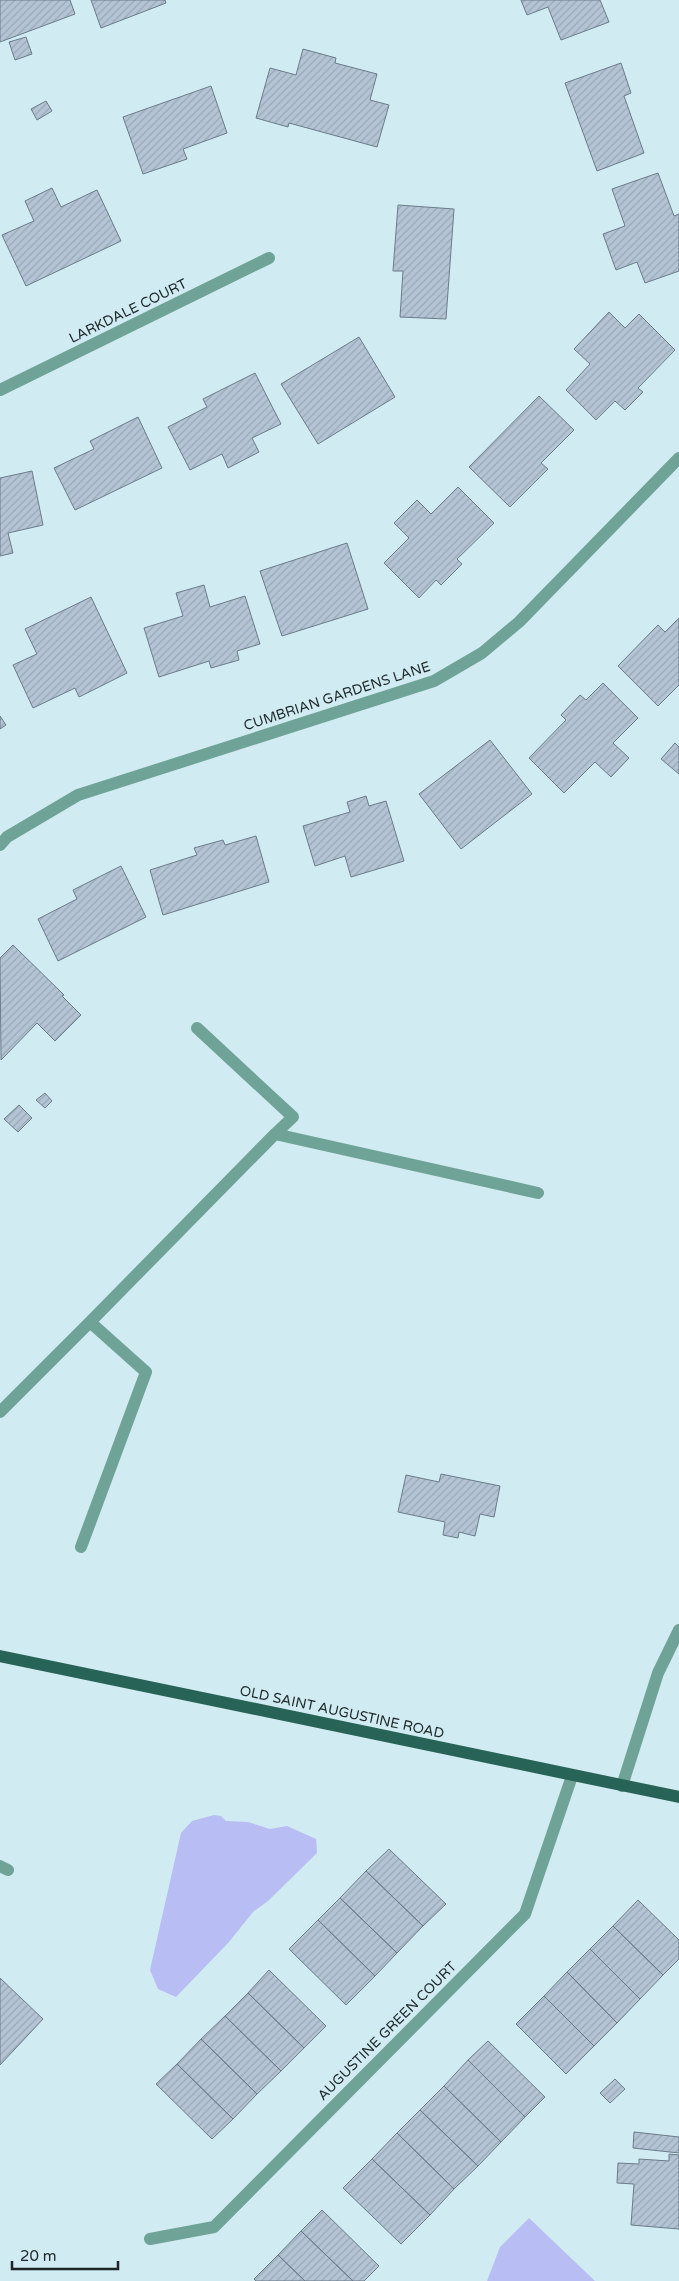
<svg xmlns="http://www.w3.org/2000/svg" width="679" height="2281" font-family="'Varela Round',sans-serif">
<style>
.water{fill:#b8bdf3}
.building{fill:url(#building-hatch);stroke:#6b7b8a}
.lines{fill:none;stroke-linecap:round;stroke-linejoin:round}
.minor{stroke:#70a397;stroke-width:12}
.major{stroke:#286357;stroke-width:12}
.labels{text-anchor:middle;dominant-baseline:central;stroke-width:4;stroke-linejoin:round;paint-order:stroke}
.street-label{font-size:14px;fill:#1c2628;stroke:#d0ebf1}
</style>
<defs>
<pattern id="building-hatch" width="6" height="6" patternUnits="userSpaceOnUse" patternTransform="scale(1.25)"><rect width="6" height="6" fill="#b3c4d4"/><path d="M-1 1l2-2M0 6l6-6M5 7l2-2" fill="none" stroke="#99a8b6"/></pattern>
</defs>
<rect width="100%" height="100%" fill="#d0ebf1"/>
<!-- water -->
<path class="water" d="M214 1815 221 1816 226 1821 248 1822 270 1829 287 1826 316 1839 317 1853 268 1901 253 1912 229 1942 176 1997 158 1989 150 1970 181 1833 192 1821Z
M529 2218 595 2281H487L500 2247Z"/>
<!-- building -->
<path class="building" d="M0 0H70L75 14 0 42Z
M91 0H165L166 3 101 28Z
M521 0H600L609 22 561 40 548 7 527 15Z
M26 37 32 54 15 60 9 42Z
M303 49 336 58 335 63 377 74 370 100 389 105 377 147 289 123 288 127 256 118 270 68 296 75Z
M621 63 631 93 624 96 644 153 597 171 565 83Z
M211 86 227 133 183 149 187 159 143 174 123 117Z
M46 101 52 111 37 120 31 109Z
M658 173 674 216 679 214V271L645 283 637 262 616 270 603 234 625 226 612 189Z
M52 188 61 207 97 190 121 241 26 286 2 235 34 221 25 201Z
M398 205 454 209 446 319 400 317 403 271H393Z
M609 312 625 328 639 314 675 350 638 388 643 392 625 410 615 401 596 420 566 390 590 364 574 349Z
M359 337 395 397 318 444 281 384Z
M255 373 281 424 252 438 259 452 228 468 222 454 190 470 168 427 207 407 203 399Z
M539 396 574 430 541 463 548 469 510 507 469 467Z
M138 417 162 468 75 510 54 468 94 449 90 441Z
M32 471 43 525 8 533 13 553 0 556V478Z
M458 487 494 523 457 559 462 564 441 585 436 580 419 598 384 563 409 538 394 523 417 500 431 514Z
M347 543 368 609 282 636 260 571Z
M204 585 210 607 245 596 260 644 237 651 239 660 211 668 209 661 159 677 144 628 183 616 176 593Z
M91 597 127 673 79 697 75 688 33 708 13 665 37 654 25 629Z
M679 618V685L658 706 618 666 658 625 665 632Z
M603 683 638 718 613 743 629 758 611 777 595 762 564 793 529 758 566 720 561 715 580 695 586 700Z
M0 716 6 725 0 729Z
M490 740 532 794 461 849 419 794Z
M675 743 679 747V774L661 759Z
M366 796 369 806 386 801 404 861 351 877 345 856 315 866 303 826 350 812 347 802Z
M256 836 269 882 163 915 150 870 197 855 194 848 223 840 225 845Z
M121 866 146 917 58 961 38 919 77 899 73 890Z
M13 945 64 995 62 996 81 1015 55 1041 37 1023 1 1060 0 958Z
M45 1093 52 1101 45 1108 36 1100Z
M19 1105 32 1118 18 1132 4 1119Z
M441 1474 500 1486 494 1517 480 1514 475 1536 459 1532 458 1538 443 1535 445 1522 398 1512 406 1475 439 1482Z
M389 1849 446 1904 423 1926 366 1871Z
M366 1871 423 1926 397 1953 340 1898Z
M340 1898 397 1953 375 1976 318 1920Z
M638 1900 679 1940V1959L663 1975 613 1926Z
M318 1920 375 1976 346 2005 289 1949Z
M613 1926 663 1975 640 1999 590 1949Z
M590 1949 640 1999 617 2023 567 1972Z
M269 1970 326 2026 304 2048 248 1993Z
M567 1972 617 2023 594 2046 544 1996Z
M0 1978 43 2019 0 2065Z
M248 1993 304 2048 281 2071 225 2016Z
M544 1996 594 2046 566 2074 516 2024Z
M225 2016 281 2071 257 2094 201 2039Z
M201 2039 257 2094 233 2119 177 2064Z
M488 2041 545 2097 525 2117 468 2060Z
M468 2060 525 2117 501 2142 444 2086Z
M177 2064 233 2119 212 2139 156 2084Z
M615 2079 625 2089 610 2103 600 2093Z
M444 2086 501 2142 478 2166 420 2110Z
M420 2110 478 2166 454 2189 397 2133Z
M634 2132 679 2137V2153L633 2148Z
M397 2133 454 2189 430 2215 372 2159Z
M669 2154 679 2155V2229L631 2225 634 2184 617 2183 618 2163 639 2164V2159L669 2161Z
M372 2159 430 2215 401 2244 343 2188Z
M322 2210 379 2266 364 2281H353L301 2231Z
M301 2231 353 2281H305L278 2255Z
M278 2255 305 2281H256L254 2279Z"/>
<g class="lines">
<!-- minor -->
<path class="minor" d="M0 390 269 258
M0 845 7 837 78 795 434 681 482 653 519 622 679 458
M197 1028 293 1117 275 1134
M0 1412 90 1322
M81 1547 146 1372 90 1322 275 1134 538 1193
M622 1786 658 1673 679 1630
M0 1866 8 1870
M150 2239 214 2227 525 1914 572 1776"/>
<!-- major -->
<path class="major" d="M0 1656 679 1797"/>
</g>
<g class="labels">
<!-- street labels -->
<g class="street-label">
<text transform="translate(128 311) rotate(-26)">LARKDALE COURT</text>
<text transform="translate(337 696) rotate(-18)">CUMBRIAN GARDENS LANE</text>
<text transform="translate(342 1712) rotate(12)">OLD SAINT AUGUSTINE ROAD</text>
<text transform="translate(387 2031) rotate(-45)">AUGUSTINE GREEN COURT</text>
</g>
</g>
<!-- scale -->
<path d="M12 2261v8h106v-8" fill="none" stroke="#1c2628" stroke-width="2.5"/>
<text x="20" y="2261" font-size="15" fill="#1c2628" stroke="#d0ebf1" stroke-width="4" paint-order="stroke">20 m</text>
</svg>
